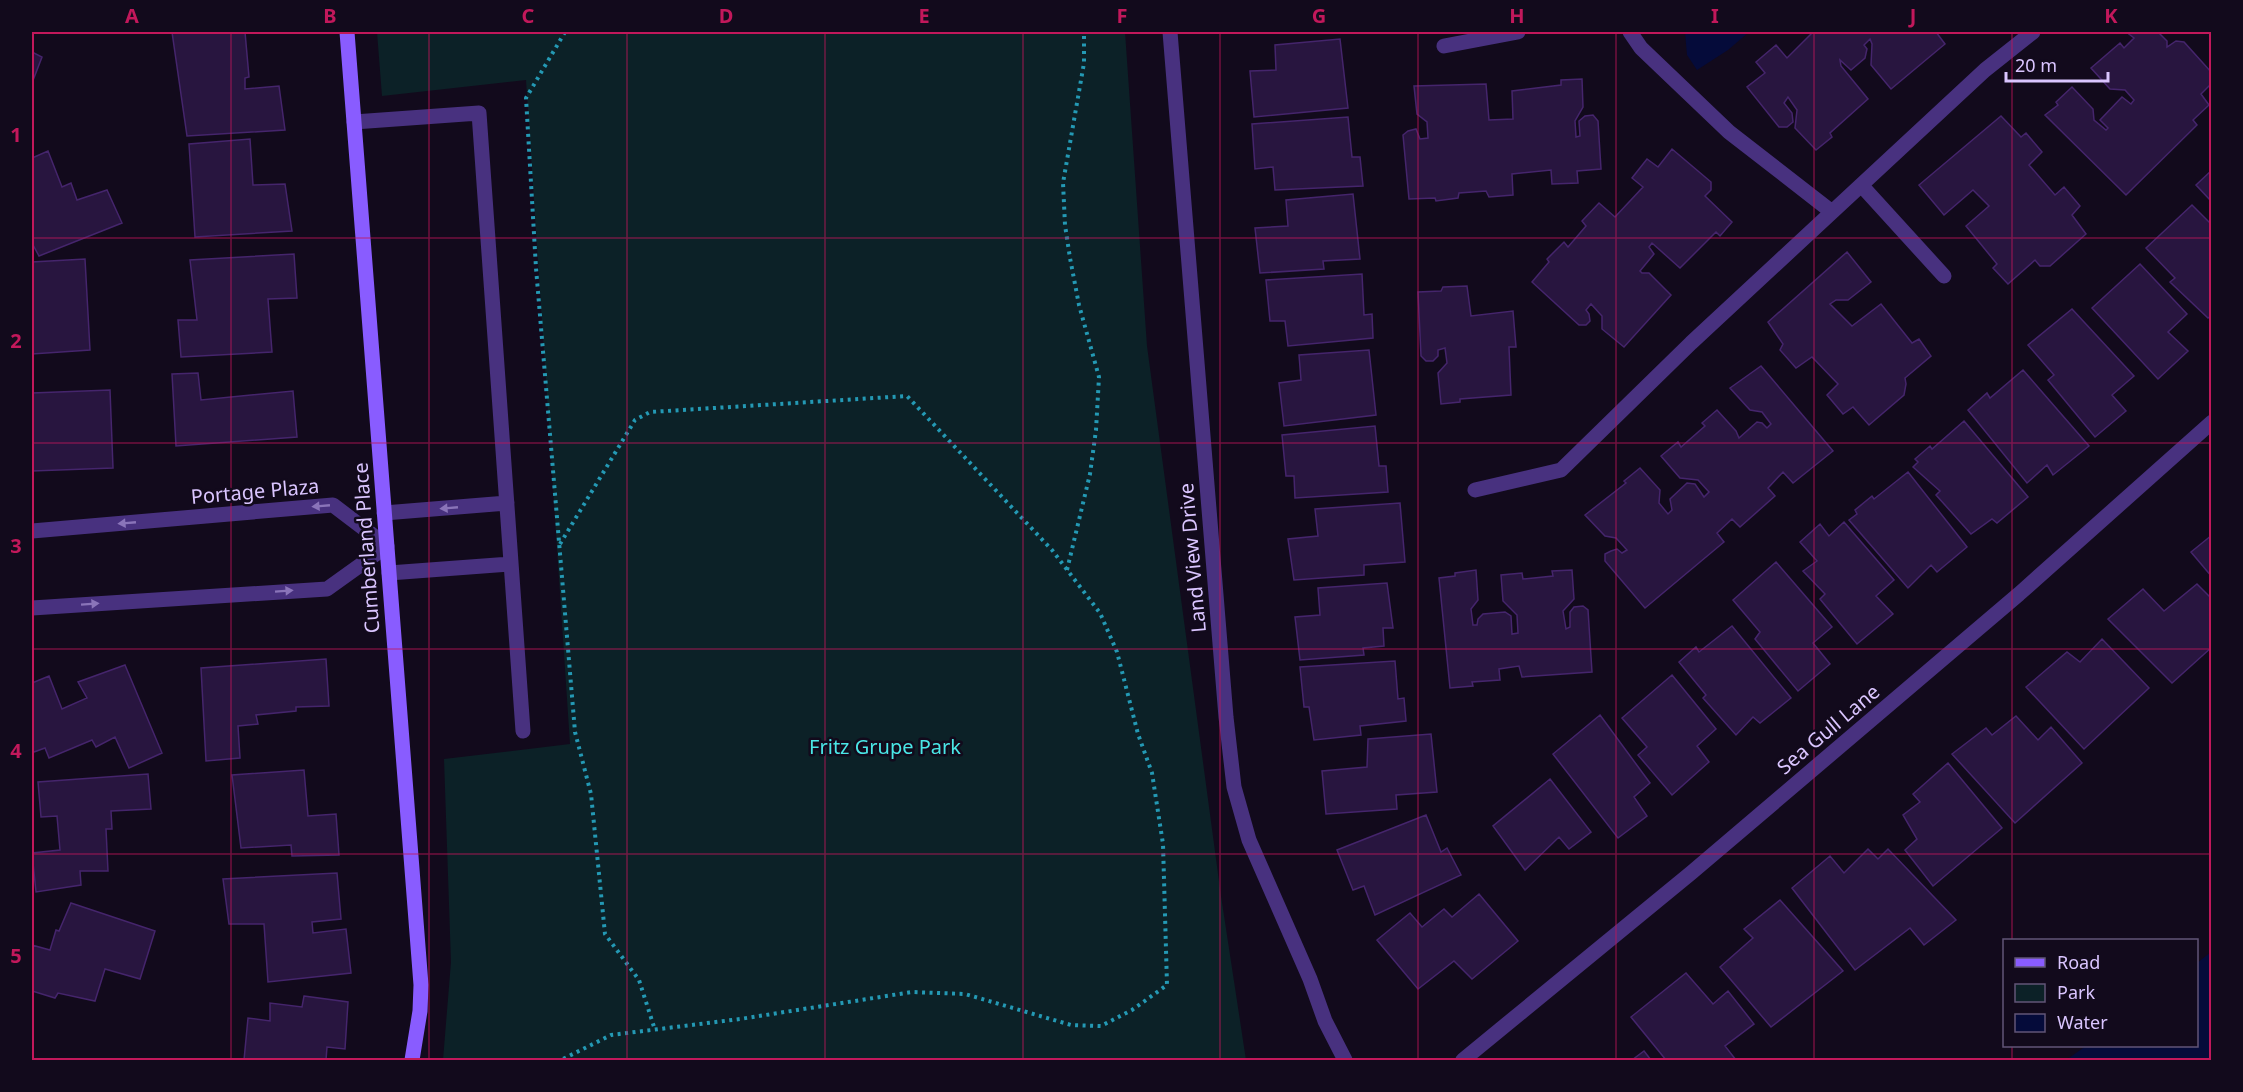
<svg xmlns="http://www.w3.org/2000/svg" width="2243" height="1092" font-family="'Noto Sans',sans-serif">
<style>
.green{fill:#0c2127}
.water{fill:#050b3a}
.building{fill:#28153f;stroke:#45256c;stroke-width:1.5}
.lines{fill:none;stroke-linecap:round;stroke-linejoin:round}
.path{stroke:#2499b4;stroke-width:4;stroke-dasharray:3 4.5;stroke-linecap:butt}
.lane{stroke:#48317f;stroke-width:15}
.street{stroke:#48317f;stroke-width:15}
.secondary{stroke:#895cff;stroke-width:15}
.oneway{fill:#8a74b9}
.grid{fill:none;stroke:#c2185b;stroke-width:1.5;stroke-opacity:0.55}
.labels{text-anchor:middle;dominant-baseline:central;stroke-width:5;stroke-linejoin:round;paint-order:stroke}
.street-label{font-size:20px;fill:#dac5ff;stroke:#120a1c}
.park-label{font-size:20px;fill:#4ae6e6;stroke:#120a1c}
.neatline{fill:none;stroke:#c2185b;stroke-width:2}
.grid-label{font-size:20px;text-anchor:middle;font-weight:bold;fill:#c2185b}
</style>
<rect width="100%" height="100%" fill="#120a1c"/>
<!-- green -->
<path class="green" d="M377 32H1125L1147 346 1221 896 1246 1060H443L451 962 444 759 570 744 526 80 382 96Z"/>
<!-- water -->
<path class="water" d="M1685 32H1749L1728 50 1697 70 1687 55Z
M2211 952V1060H2066L2086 1046H2196L2197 963Z"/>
<!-- building -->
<path class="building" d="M172 32H245L249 77 245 78V89L279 86 285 130 187 136Z
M1813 32H1936L1945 44 1891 89 1871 65 1872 44 1870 39 1864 45 1867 49 1865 58 1851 70 1840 60 1841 66 1868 99 1830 133 1832 137 1816 150 1795 128 1797 110 1788 97 1784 103 1792 113 1793 122 1787 127H1779L1747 87 1765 73 1756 62 1776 45 1787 58Z
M2132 32H2158L2167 41V47L2176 41 2184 42 2212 73V83L2201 94 2209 105 2193 120 2197 125 2126 195 2045 115 2058 105 2056 102 2072 87 2093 109 2094 120 2106 130 2108 128 2100 120 2122 97 2131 104 2134 100 2125 90 2110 89 2091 68 2120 43 2124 48 2134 38 2129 34Z
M1340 39 1348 108 1254 117 1250 71 1276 70 1275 45Z
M32 52 42 57 32 83Z
M1582 79 1583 107 1575 121 1576 137 1580 136 1579 121 1585 116 1593 115 1598 121 1601 169 1577 171 1578 183 1552 184 1551 170 1512 174 1513 195 1489 197 1486 191 1459 193 1458 198 1436 201 1435 198 1409 199 1403 135 1408 131 1416 129 1420 139 1428 138 1427 122 1417 114 1414 86 1486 84 1489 120 1513 119 1512 91 1561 85V80Z
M2001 116 2021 137 2026 133 2042 152 2029 165 2055 195 2064 187 2080 206 2072 215 2086 234 2050 266H2040L2035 260 2008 284 1993 268 1997 264 1966 226 1989 206 1973 190 1944 215 1919 185Z
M1348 117 1352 157H1360L1363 186 1275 190 1273 167 1255 169 1252 124Z
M250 139 253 185 285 184 292 231 195 237 189 144Z
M1672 149 1711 182V190L1705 196 1732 222 1720 236 1716 232 1680 268 1652 243 1649 247 1654 254 1640 271 1642 273H1649L1671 295 1624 347 1602 329V316L1591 304 1586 310 1589 314 1590 321 1586 325H1579L1532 282 1549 262 1547 259 1564 242 1568 247 1586 226 1582 221 1599 203 1615 217 1643 187 1632 178 1647 159 1658 167Z
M48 151 62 187 71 183 77 200 107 190 122 223 39 256 32 243V158Z
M2212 170V202L2196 185Z
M1353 194 1360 259 1323 261 1324 269 1260 273 1255 228 1288 226 1286 200Z
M2192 205 2212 225V315L2208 318 2170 282 2175 278 2146 248Z
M1847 252 1871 282 1848 300H1836L1830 304 1852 326 1881 304 1912 343 1919 339 1931 356 1905 378 1906 384 1904 395 1869 425 1853 407 1843 414 1827 395 1838 384 1812 357 1796 368 1780 350 1783 344 1768 322Z
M294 254 297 298 268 299 272 352 181 357 178 320H197L190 260Z
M85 259 90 350 32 354V262Z
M2140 264 2187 314 2168 332 2188 351 2158 379 2092 308Z
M1362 274 1364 315 1372 314 1373 338 1288 346 1285 321H1270L1266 280Z
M1467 286 1471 316 1513 311 1516 347H1509L1511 395 1460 399V402L1441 404 1438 373 1447 363 1445 348 1438 350V356L1433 361H1426L1421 356 1418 292 1441 291 1443 287Z
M2072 309 2134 376 2112 395 2126 411 2095 437 2048 380 2054 375 2028 345Z
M1369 350 1376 415 1284 426 1279 383 1301 380 1299 355Z
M1761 366 1833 451 1793 483 1783 472 1768 488 1775 496 1740 527 1732 519 1717 533 1724 542 1645 608 1605 561V554L1611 551 1617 549 1622 553 1627 550 1616 538 1605 536 1585 515 1626 483 1624 481 1640 468 1660 490 1659 503 1668 514 1672 510 1670 499 1687 483 1695 484 1704 497 1709 492 1698 480 1680 478 1661 456 1678 442 1681 447 1705 426 1702 423 1717 410 1736 431 1739 438 1757 422 1762 423 1767 428 1771 424 1762 412 1750 410 1730 388Z
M2023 370 2089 446 2053 475 2047 465 2027 483 1968 410 1987 393 1990 398Z
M198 373 201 400 293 391 297 437 176 446 172 374Z
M110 390 113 468 32 471V393Z
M1964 421 2028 497 1997 523 1992 519 1971 534 1936 495 1940 491 1913 467 1918 462 1915 459 1930 446 1932 449Z
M1375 426 1379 466H1386L1388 492 1295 498 1294 476H1286L1282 435Z
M1908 472 1967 547 1937 572 1931 565 1908 588 1849 520 1857 514 1855 510 1872 496 1874 499Z
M1400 503 1405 562 1364 565V575L1294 580 1288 539 1318 536 1315 509Z
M1844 522 1894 580 1876 596 1893 614 1857 644 1820 599 1825 594 1803 571 1817 561 1800 542 1820 524 1829 536Z
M2212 535V577L2191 552Z
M1776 562 1832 627 1813 643 1830 664 1798 691 1755 639 1760 632 1733 600Z
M1476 570 1478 600 1471 609 1473 625H1477L1478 619 1483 614 1505 612 1511 616 1512 634 1518 633 1517 615 1503 601 1501 575 1522 573 1523 579 1553 576 1552 571 1572 570 1574 599 1563 611 1566 629 1570 627V612L1574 607 1583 606 1588 610 1592 672 1522 677 1519 666 1499 669 1500 680 1472 682 1473 686 1450 688 1439 578 1455 576V573Z
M1387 583 1393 628H1383L1384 646 1363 648 1364 655 1300 660 1295 617 1320 615 1318 588Z
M2197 584 2212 599V647L2172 683 2108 619 2143 589 2164 611Z
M1732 626 1791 698 1760 723 1753 717 1736 735 1703 698 1706 695 1679 662 1696 647 1699 652Z
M2102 639 2149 688 2084 749 2026 687 2067 652 2080 662Z
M326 659 329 706 296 707V711L256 715 258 724 238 726 240 758 206 761 201 668Z
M1395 661 1398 699 1404 698 1406 721 1360 726 1361 735 1314 740 1309 707H1304L1300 667Z
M125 665 162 753 129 768 115 737 96 747 92 740 49 758 45 748 34 752 32 748V683L49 676 62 709 87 698 78 682Z
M1672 675 1716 729 1697 746 1709 762 1672 795 1638 755 1647 747 1622 718Z
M1600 715 1650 783 1634 797 1647 816 1618 838 1553 754Z
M2016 716 2038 740 2051 727 2082 763 2015 823 1952 754 1986 728 1992 735Z
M1431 734 1437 792 1396 795 1397 809 1326 814 1322 771 1367 767 1368 739Z
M1948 763 2002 828 1933 886 1905 850 1917 839 1903 815 1920 802 1913 794Z
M304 770 308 816 336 814 339 855 292 856 291 845 241 848 232 775Z
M148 774 151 809 111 811 112 829H106L108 871H80L81 885 36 892 32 853 60 850 57 816 41 817 38 782Z
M1550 779 1591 832 1569 849 1559 837 1525 870 1493 826Z
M1426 815 1441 852 1447 848 1461 875 1375 915 1364 886 1353 890 1337 850Z
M1868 849 1878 859 1888 849 1956 920 1924 945 1910 928 1855 970 1792 888 1830 856 1844 873Z
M337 873 341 919 312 922 313 933 346 929 351 973 268 982 264 924H229L223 879Z
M1479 894 1518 941 1472 979 1454 961 1418 989 1377 940 1410 913 1422 927 1444 909 1452 917Z
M1780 900 1843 971 1771 1027 1720 967 1753 938 1744 929Z
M71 903 155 931 140 979 105 969 95 1001 58 993 55 998 32 991V945L50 950 56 930 59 931Z
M1686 973 1713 1004 1728 991 1754 1024 1725 1046 1736 1060H1666L1631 1017Z
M304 996 348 1002 345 1049 327 1047 326 1060H244L248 1018 270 1021V1003L302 1007Z
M1644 1051 1651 1060H1632Z"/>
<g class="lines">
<!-- path -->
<path class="path" d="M565 32 526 98 536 268 575 732 591 794 605 934 639 980 655 1030
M560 544 635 420 650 412 907 396 1052 550 1100 613 1117 652 1138 734 1152 773 1163 844 1167 985 1132 1010 1101 1026 1071 1025 965 994 912 992 740 1019 611 1035 561 1060
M1067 570 1090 474 1096 430 1099 377 1079 305 1070 258 1065 225 1063 183 1084 63V32"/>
<!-- lane -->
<path class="lane" d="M1630 32 1641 48 1729 132 1832 212
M1444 46 1518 32
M354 122 479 113 523 731
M1862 186 1944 276
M1475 490 1561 470 1691 343 1985 70 2033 32
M384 513 507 503
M389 573 511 564"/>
<!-- street -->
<path class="street" d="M1170 32 1226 717 1234 787 1249 840 1310 979 1325 1021 1345 1060
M32 531 333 505 387 546 327 589 32 608
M1463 1060 1691 873 2019 594 2212 422"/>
<!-- secondary -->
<path class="secondary" d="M347 32 421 985 420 1011 412 1060"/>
</g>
<!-- one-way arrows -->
<defs><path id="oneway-solid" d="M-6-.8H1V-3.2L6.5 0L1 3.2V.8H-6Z" transform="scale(1.5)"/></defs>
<g class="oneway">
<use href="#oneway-solid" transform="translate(321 506) rotate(175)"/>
<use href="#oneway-solid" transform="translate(449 508) rotate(175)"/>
<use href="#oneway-solid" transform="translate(127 523) rotate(175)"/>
<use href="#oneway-solid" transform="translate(284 591) rotate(-4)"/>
<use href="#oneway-solid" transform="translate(90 604) rotate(-4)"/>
</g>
<!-- grid -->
<path class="grid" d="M231 32V1060M429 32V1060M627 32V1060M825 32V1060M1023 32V1060M1220 32V1060M1418 32V1060M1616 32V1060M1814 32V1060M2012 32V940M32 238H2212M32 443H2212M32 649H2212M32 854H2212M2012 1046V1060"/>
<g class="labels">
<!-- street labels -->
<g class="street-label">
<text transform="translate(255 491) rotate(-5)">Portage Plaza</text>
<text transform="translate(366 548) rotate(-94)">Cumberland Place</text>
<text transform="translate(1192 558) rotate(-95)">Land View Drive</text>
<text transform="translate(1828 729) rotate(-40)">Sea Gull Lane</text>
</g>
<!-- park labels -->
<g class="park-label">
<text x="885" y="746">Fritz Grupe Park</text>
</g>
</g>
<!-- border -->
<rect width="2243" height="1092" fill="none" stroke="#120a1c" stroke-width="66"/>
<!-- legend -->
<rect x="2003" y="939" width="195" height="108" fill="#120a1c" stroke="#625577" stroke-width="1.5"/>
<rect x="2015" y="958" width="30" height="9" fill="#895cff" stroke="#625577" stroke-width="1.5"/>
<text x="2057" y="969" font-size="18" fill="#dac5ff">Road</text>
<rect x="2015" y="984" width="30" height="18" fill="#0c2127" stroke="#625577" stroke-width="1.5"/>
<text x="2057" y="999" font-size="18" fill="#dac5ff">Park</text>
<rect x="2015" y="1014" width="30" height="18" fill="#050b3a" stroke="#625577" stroke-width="1.5"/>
<text x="2057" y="1029" font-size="18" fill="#dac5ff">Water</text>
<!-- scale -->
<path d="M2006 72v9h102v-9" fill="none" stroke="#dac5ff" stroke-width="3"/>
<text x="2015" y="72" font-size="18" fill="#dac5ff" stroke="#120a1c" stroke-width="4.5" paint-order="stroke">20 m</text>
<rect x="33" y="33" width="2177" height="1026" class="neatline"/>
<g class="grid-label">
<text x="132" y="23">A</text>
<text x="330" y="23">B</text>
<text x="528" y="23">C</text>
<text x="726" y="23">D</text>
<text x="924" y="23">E</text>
<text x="1122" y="23">F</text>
<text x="1319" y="23">G</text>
<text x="1517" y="23">H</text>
<text x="1715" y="23">I</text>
<text x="1913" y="23">J</text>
<text x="2111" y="23">K</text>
<text x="16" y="142">1</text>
<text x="16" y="348">2</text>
<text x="16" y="553">3</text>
<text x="16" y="758">4</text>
<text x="16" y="963">5</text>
</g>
</svg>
